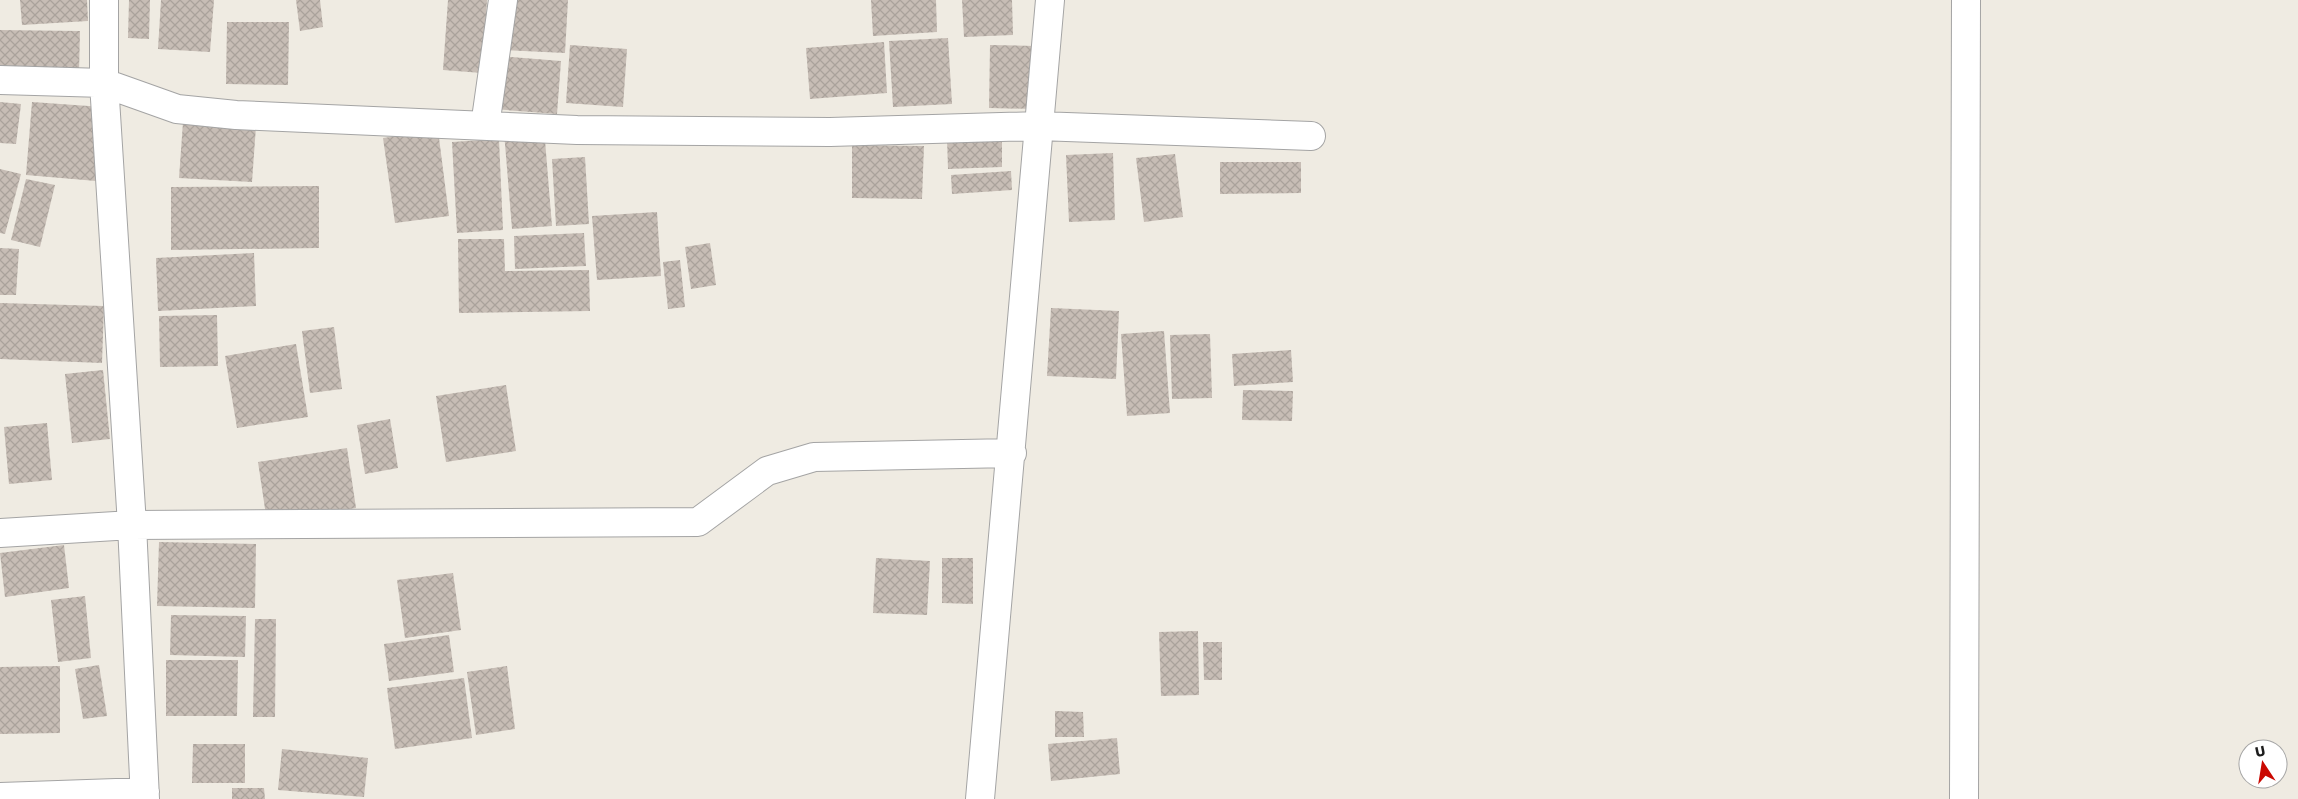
<svg xmlns="http://www.w3.org/2000/svg" width="2298" height="799" font-family="Rubik,sans-serif">
<style>
.building{fill:url(#building-cross-hatch)}
.lines{fill:none;stroke-linecap:round;stroke-linejoin:round}
.minor-casing{stroke:#a4a4a4;stroke-width:30}
.minor{stroke:#fff;stroke-width:28}
</style>
<defs>
<pattern id="building-cross-hatch" width="8" height="8" patternUnits="userSpaceOnUse" patternTransform="scale(1.25)"><rect width="8" height="8" fill="#c7bdb5"/><path d="M0 0l8 8M0 8l8-8" fill="none" stroke="#aaa29b"/></pattern>
</defs>
<rect width="100%" height="100%" fill="#efebe2"/>
<!-- building -->
<path class="building" d="M20 0H87L88 21 22 25Z
M129 0H150L149 39 128 38Z
M161 0H214L210 52 158 49Z
M296 0H320L323 27 300 31Z
M448 0H487L482 73 443 70Z
M506 0H568L565 53 504 50Z
M871 0H936L937 32 873 36Z
M962 0H1012L1013 35 964 37Z
M227 22H289L288 85 226 84Z
M0 30 80 31 79 74 0 73Z
M948 38 952 104 893 107 889 41Z
M884 42 887 93 810 99 806 48Z
M570 45 627 49 623 107 566 103Z
M990 45 1035 46 1034 109 989 108Z
M498 56 561 61 557 114 493 109Z
M0 102 21 104 16 144 0 143Z
M32 102 103 107 96 181 26 175Z
M183 122 256 126 252 182 179 178Z
M544 128 552 226 512 229 504 132Z
M438 130 449 216 395 223 383 138Z
M1002 137V167L948 169 947 138Z
M499 139 503 230 457 233 452 142Z
M852 145 924 146 922 199 852 198Z
M1113 153 1115 220 1069 222 1066 155Z
M1175 154 1183 217 1144 222 1136 158Z
M585 157 589 224 556 226 552 159Z
M1220 162H1301V193L1220 194Z
M0 169 21 174 5 234 0 233Z
M1011 171 1012 190 952 194 951 175Z
M26 179 55 185 40 247 11 240Z
M319 186V248L171 250V187Z
M657 212 661 276 597 280 592 216Z
M584 233 586 266 515 269 514 236Z
M458 239H504L505 271 589 270 590 311 459 313Z
M710 243 716 285 691 289 685 247Z
M0 248 19 249 16 295H0Z
M254 253 256 306 158 311 156 258Z
M680 260 685 307 668 309 663 262Z
M0 303 104 306 102 363 0 359Z
M1051 308 1119 311 1116 379 1047 376Z
M217 315 218 366 160 367 159 316Z
M334 327 342 389 310 393 302 331Z
M1164 331 1170 413 1127 416 1121 334Z
M1210 334 1212 398 1172 399 1170 335Z
M296 344 308 417 237 428 225 356Z
M1291 350 1293 382 1234 386 1232 354Z
M103 370 110 439 72 443 65 374Z
M506 385 516 451 446 462 436 396Z
M1243 390 1293 391 1292 421 1242 420Z
M390 419 398 468 365 474 357 425Z
M47 423 52 480 9 484 4 427Z
M347 448 356 508 267 522 258 462Z
M159 542 256 544 255 608 157 606Z
M64 545 69 588 5 597 0 553Z
M876 558 930 561 927 615 873 613Z
M942 558H973V604L942 603Z
M453 573 461 630 405 638 397 580Z
M85 596 91 658 58 662 51 600Z
M171 615 246 616 245 657 170 655Z
M255 619H276L275 717H253Z
M1198 631 1199 695 1161 696 1159 632Z
M449 635 454 672 389 681 384 644Z
M1203 642H1222V680H1204Z
M166 660H238L237 716H166Z
M99 665 107 716 83 719 75 669Z
M60 666V733L0 734V667Z
M507 666 515 729 476 735 467 672Z
M464 678 472 738 395 749 387 688Z
M1055 711 1083 712 1084 737H1055Z
M1117 738 1120 774 1051 781 1048 744Z
M193 744H245V783H192Z
M282 749 368 758 364 797 278 790Z
M232 788H264L265 799H232Z"/>
<g class="lines">
<!-- minor casing -->
<g class="minor-casing">
<path id="minor" d="M104 0V83L132 525 145 799
M0 80 104 83 177 109 236 115 577 130 830 132 1039 126 1311 136
M485 126 503 0
M0 533 132 525 698 522 767 471 814 457 1012 453
M0 797 145 792
M980 799 1050 0
M1964 799 1966 0"/>
</g>
<!-- minor -->
<use href="#minor" class="minor"/>
</g>
<!-- north arrow -->
<g transform="translate(2263 764) rotate(348)"><circle r="24" fill="#ffffff" stroke="#a5a5a5"/>
<path d="M0-4L9 19L0 12L-9 19Z" fill="#ca0800"/>
<text y="-8" font-size="14" font-weight="bold" text-anchor="middle" fill="#1d1d1d">U</text>
</g>
</svg>
